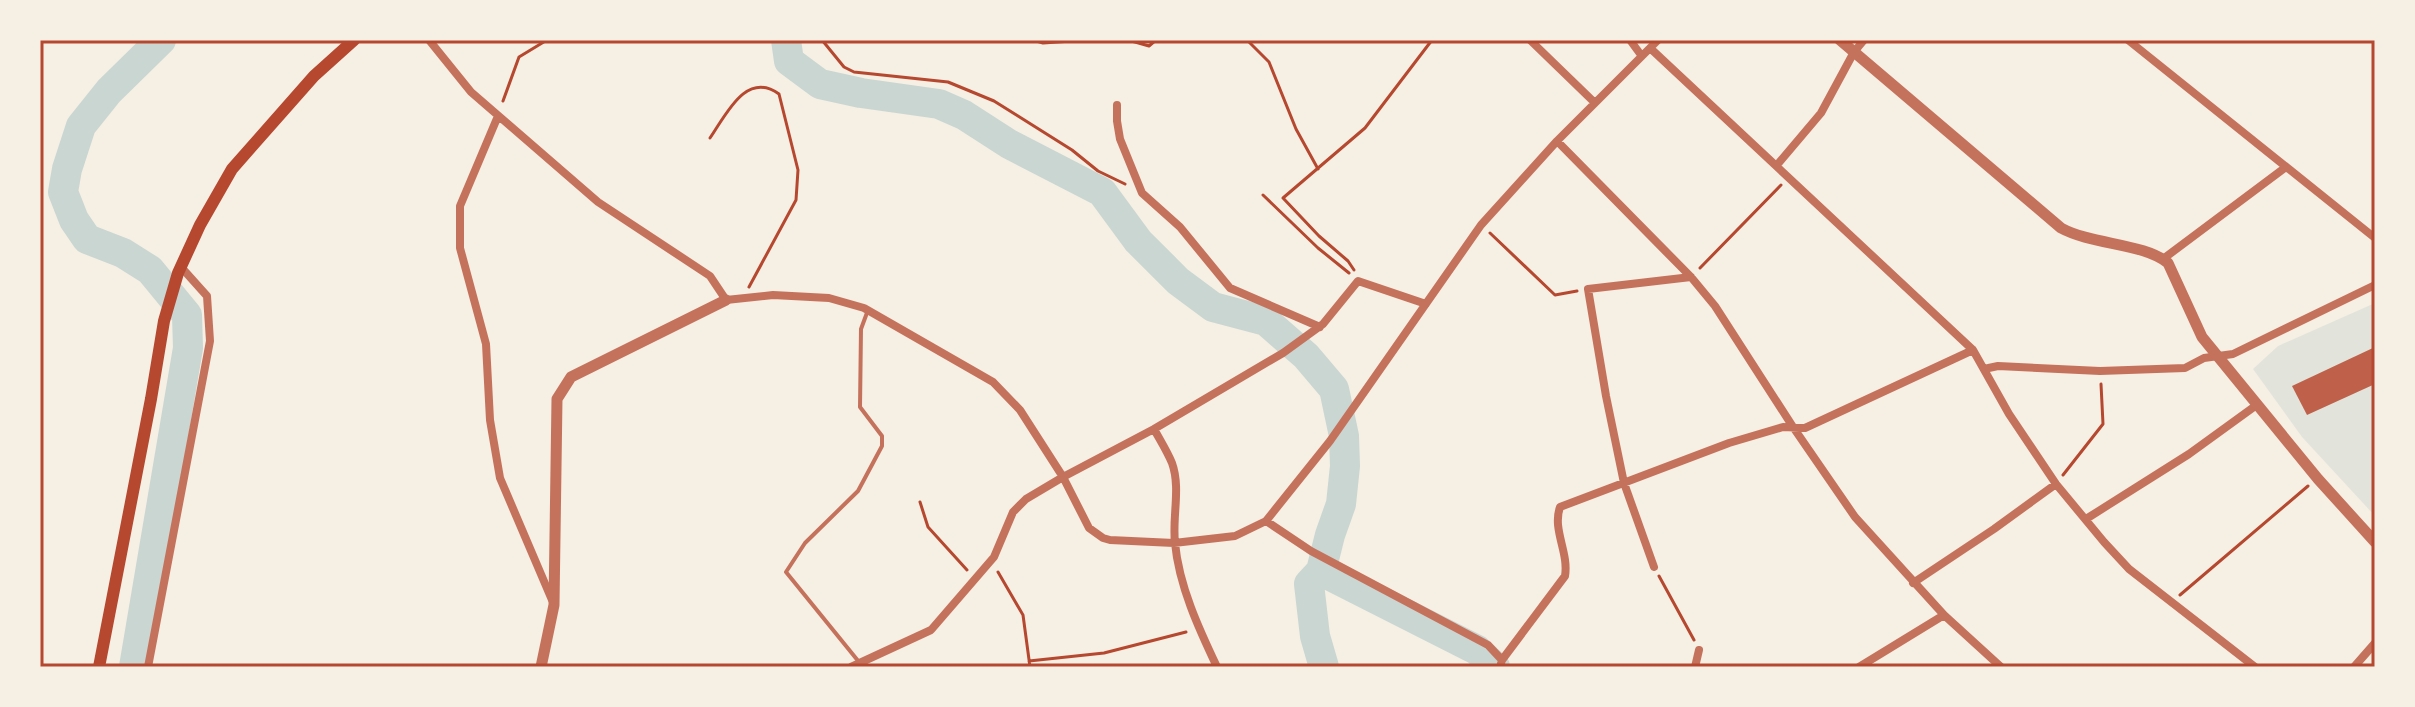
<svg xmlns="http://www.w3.org/2000/svg" width="2415" height="707" font-family="Rubik,sans-serif">
<style>
.green{fill:#e2e4dc}
.lines{fill:none;stroke-linecap:round;stroke-linejoin:round}
.river{stroke:#c9d6d2;stroke-width:30}
.building{fill:#bf614a}
.path{stroke:#b5482f;stroke-width:3}
.service{stroke:#c5725c;stroke-width:4}
.minor{stroke:#c5725c;stroke-width:8}
.tertiary{stroke:#c5725c;stroke-width:11}
.secondary{stroke:#b5482f;stroke-width:12}
.neatline{fill:none;stroke:#b5482f;stroke-width:3}
</style>
<rect width="100%" height="100%" fill="#f6efe4"/>
<!-- green -->
<path class="green" d="M2375 303V516L2302 437 2253 369 2278 346Z"/>
<g class="lines">
<!-- river -->
<path class="river" d="M786 40 789 61 820 84 861 93 939 104 964 115 1009 144 1102 192 1138 241 1178 281 1213 307 1266 321 1306 356 1334 389 1344 436 1345 466 1341 504 1330 535 1321 571
M1321 571 1477 650 1495 667
M1321 571 1309 584 1315 636 1324 667
M134 667 188 348 187 315 150 270 123 253 87 239 74 220 63 192 67 169 81 126 109 91 161 40"/>
</g>
<!-- building -->
<path class="building" d="M2375 347V384L2307 415 2292 386Z"/>
<g class="lines">
<!-- path -->
<path class="path" d="M822 40 844 67 854 72 948 82 994 101 1072 150 1098 171 1125 184
M1033 40 1043 43 1086 40
M1128 40 1149 46 1156 40
M1247 40 1269 62 1296 129 1318 169
M503 101 519 57 547 40
M710 138C726 115 746 70 779 94L798 170 796 200 749 287
M1263 195 1318 248 1349 273
M1490 233 1555 295 1577 291
M1700 268 1781 185
M1354 270 1348 261 1319 236 1283 198 1365 128 1432 40
M2063 475 2103 424 2101 384
M920 502 928 527 967 570
M998 572 1023 615 1030 667
M1659 576 1694 640
M2180 595 2308 486
M1029 661 1104 653 1186 632"/>
<!-- service -->
<path class="service" d="M859 662 786 572 805 543 858 491 882 446V436L860 407 861 329 868 310"/>
<!-- minor -->
<path class="minor" d="M429 40 471 92 598 202 710 276 726 300 773 295 829 298 864 308 993 382 1020 410 1063 477 1089 528 1103 538 1110 540 1174 543 1235 536 1266 521 1330 441 1481 225 1557 141 1658 40
M1530 40 1594 102
M1630 40 1641 55
M2128 40 2375 238
M1650 48 1973 350 2009 414 2056 484 2104 542 2129 569 2255 667
M1117 105V121L1120 139 1142 193 1180 227 1230 288 1320 327
M498 116 460 206V248L486 344 490 420 500 478 552 600
M1557 141 1691 277 1715 306 1793 427 1855 517 1944 615 2001 667
M1777 165 1821 113 1854 52 1864 40
M2163 259 2286 167
M1984 369 1998 366 2100 371 2185 368 2204 358 2233 354 2375 285
M1154 429C1160 440 1167 451 1172 463 1181 488 1172 517 1175 543 1179 586 1199 629 1217 667
M2086 519 2189 454 2258 404
M1266 521 1311 551 1488 645 1502 660
M1654 567 1624 483 1606 396 1588 289 1691 277
M1913 583 1994 529 2056 484
M148 667 210 341 207 296 181 267
M851 667 931 630 994 557 1013 512 1026 499 1063 477 1154 429 1283 353 1323 324 1358 281 1426 304
M1500 667 1502 660 1565 576C1569 552 1552 530 1560 507L1729 443 1783 427 1805 428 1973 350
M1695 667 1699 650
M1859 667 1944 615
M2354 667 2375 643"/>
<!-- tertiary -->
<path class="tertiary" d="M1840 40 2061 228C2092 245 2144 243 2168 263L2202 337 2318 479 2375 542
M541 667 554 605 557 399 571 377 726 300"/>
<!-- secondary -->
<path class="secondary" d="M99 667 151 399 164 321 178 273 200 225 232 169 314 76 354 40"/>
</g>
<!-- border -->
<rect width="2415" height="707" fill="none" stroke="#f6efe4" stroke-width="84"/>
<rect x="42" y="42" width="2331" height="623" class="neatline"/>
</svg>
